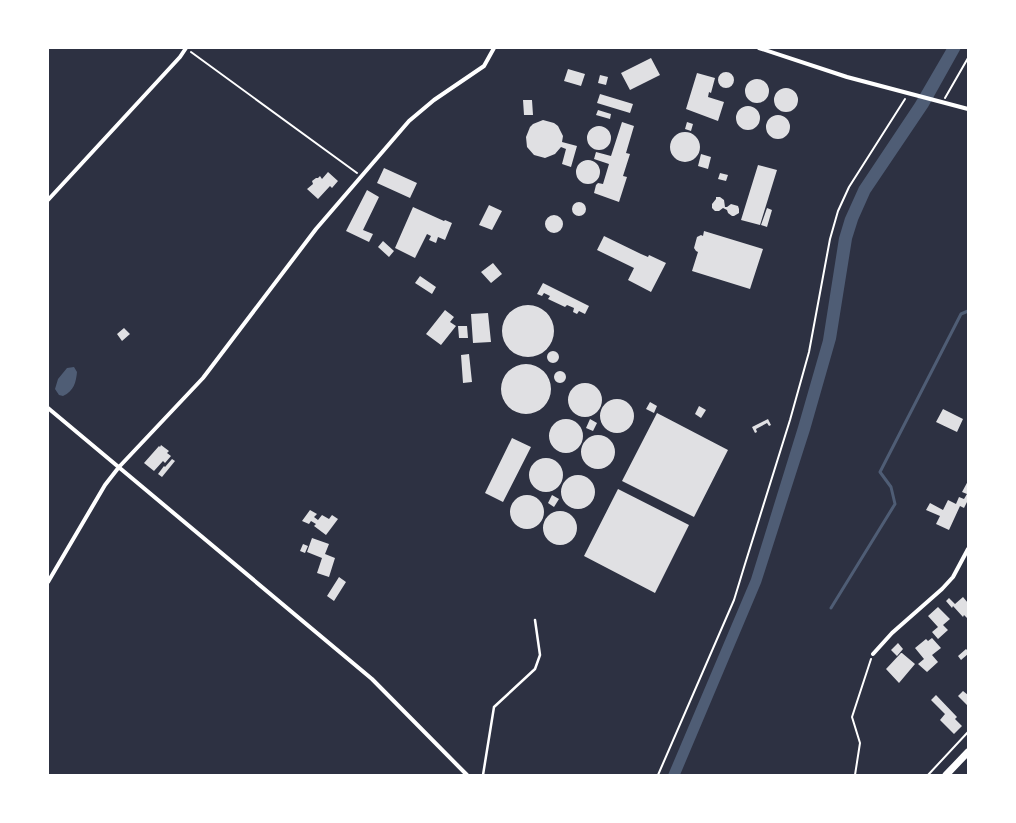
<svg xmlns="http://www.w3.org/2000/svg" width="1016" height="823" font-family="'Fira Sans Condensed',sans-serif">
<style>
.water{fill:#4f5d75}
.lines{fill:none;stroke-linecap:round;stroke-linejoin:round}
.stream{stroke:#4f5d75;stroke-width:3}
.building{fill:#e0e0e3}
.path{stroke:#fff;stroke-width:2}
.service{stroke:#fff;stroke-width:2.5}
.minor{stroke:#fff;stroke-width:4}
.secondary{stroke:#fff;stroke-width:7}
</style>
<rect width="100%" height="100%" fill="#2d3142"/>
<!-- water -->
<path class="water" d="M947 48H961L928 107 870 193 858 220 852 239 836 339 810 430 761 583 680 775H668L751 579 798 427 823 340 839 238 845 218 859 187 915 103Z
M74 367 77 372C76 382 74 391 63 396L59 395 55 389 58 379 67 368Z"/>
<g class="lines">
<!-- stream -->
<path class="stream" d="M831 608 895 504 891 487 880 472 961 314 968 311"/>
</g>
<!-- building -->
<path class="building" d="M651 58 660 75 630 90 621 73Z
M568 69 585 74 581 86 564 81Z
M718 80a8 8 0 1 1 16 0a8 8 0 1 1-16 0Z
M697 73 715 78 711 93 709 92 708 97 724 102 718 121 686 109Z
M600 75 608 77 606 85 598 83Z
M745 91a12 12 0 1 1 24 0a12 12 0 1 1-24 0Z
M774 100a12 12 0 1 1 24 0a12 12 0 1 1-24 0Z
M600 94 633 104 630 113 597 103Z
M523 100H532L533 115H524Z
M736 118a12 12 0 1 1 24 0a12 12 0 1 1-24 0Z
M598 110 611 114 610 119 596 115Z
M766 127a12 12 0 1 1 24 0a12 12 0 1 1-24 0Z
M543 120 554 123 558 126 563 136 562 142 577 146 571 167 562 164 566 149 561 147 555 154 545 158 534 155 527 147 526 137 530 127 533 124Z
M622 122 634 126 626 153 630 154 623 176 627 177 619 202 594 193 596 185 598 183 603 184 609 164 594 159 596 152 611 156Z
M687 122 693 124 691 131 685 129Z
M587 138a12 12 0 1 1 24 0a12 12 0 1 1-24 0Z
M670 147a15 15 0 1 1 30 0a15 15 0 1 1-30 0Z
M701 154 711 157 708 169 698 166Z
M576 172a12 12 0 1 1 24 0a12 12 0 1 1-24 0Z
M758 165 777 170 760 225 741 220Z
M384 168 417 183 410 198 377 183Z
M328 172 338 181 332 188 330 186 318 199 307 189 313 184 312 181 316 178H318L320 176 322 179Z
M720 173 728 175 726 181 718 179Z
M367 190 379 197 363 230 373 234 369 242 346 231Z
M716 197H720L724 200 725 207H727L731 204 738 206 739 209V213L734 216H732L728 213 727 210 723 208 719 211H715L712 208V204L716 199Z
M572 209a7 7 0 1 1 14 0a7 7 0 1 1-14 0Z
M489 205 502 211 492 230 479 225Z
M413 207 444 221 445 220 452 223 445 240 438 237 436 243 429 240 431 236 427 234 415 258 395 248Z
M767 208 772 210 767 227 761 225Z
M545 224a9 9 0 1 1 18 0a9 9 0 1 1-18 0Z
M704 231 763 249 750 289 692 271 698 252 696 251 694 248 697 237 701 235 703 236Z
M604 236 641 254 648 257 649 255 666 263 651 292 628 280 634 268 597 250Z
M383 241 394 251 389 257 378 247Z
M493 263 502 274 491 283 481 272Z
M420 276 436 287 432 294 415 283Z
M543 283 589 306 585 314 579 311 577 314 573 312 574 308 567 305 565 307 548 299 550 296 544 293 542 296 537 294Z
M502 331a26 26 0 1 1 52 0a26 26 0 1 1-52 0Z
M445 310 454 317 450 322 456 326 441 345 426 334Z
M488 313 491 342 473 343 471 314Z
M458 326H467L468 338H459Z
M124 328 130 334 122 341 117 334Z
M547 357a6 6 0 1 1 12 0a6 6 0 1 1-12 0Z
M469 354 472 382 463 383 461 355Z
M501 389a25 25 0 1 1 50 0a25 25 0 1 1-50 0Z
M554 377a6 6 0 1 1 12 0a6 6 0 1 1-12 0Z
M568 400a17 17 0 1 1 34 0a17 17 0 1 1-34 0Z
M600 416a17 17 0 1 1 34 0a17 17 0 1 1-34 0Z
M650 402 657 406 654 413 646 409Z
M699 406 706 410 701 418 695 414Z
M943 409 963 419 957 432 936 422Z
M657 413 728 450 694 517 622 481Z
M549 436a17 17 0 1 1 34 0a17 17 0 1 1-34 0Z
M590 419 597 423 593 431 586 428Z
M768 419 771 425 769 426 767 423 756 429 757 432 755 433 752 427Z
M581 452a17 17 0 1 1 34 0a17 17 0 1 1-34 0Z
M512 438 531 447 503 502 485 493Z
M161 445 169 451 167 453 171 456 165 463 163 461 154 471 144 463 159 446 160 447Z
M529 475a17 17 0 1 1 34 0a17 17 0 1 1-34 0Z
M172 459 175 461 162 477 158 474 164 466 165 467Z
M561 492a17 17 0 1 1 34 0a17 17 0 1 1-34 0Z
M968 481V500L964 508 960 506 949 530 936 524 940 516 926 510 930 503 943 510 948 500 956 504 959 497 964 499 967 494 962 492Z
M618 489 689 525 655 593 584 556Z
M510 512a17 17 0 1 1 34 0a17 17 0 1 1-34 0Z
M552 495 559 499 554 507 548 503Z
M310 510 317 514 314 517 318 520 322 515 329 519 332 515 338 519 326 535 314 526 316 524 311 521 309 524 302 521Z
M543 528a17 17 0 1 1 34 0a17 17 0 1 1-34 0Z
M312 538 329 544 325 554 335 558 329 577 317 573 322 558 307 552Z
M303 544 308 546 305 553 300 551Z
M339 577 346 582 334 601 327 596Z
M963 597 968 603V619L964 615 963 617 953 606 952 608 946 601 949 598 955 604Z
M938 607 950 619 943 625 948 630 938 639 932 632 938 627 928 616Z
M932 638 941 648 932 655 938 662 927 672 918 664 924 659 915 648 926 639 928 641Z
M898 643 903 649 897 656 891 650Z
M966 649 968 651V654L961 660 958 656Z
M901 653H902L915 664 899 683 886 669Z
M963 691 968 695V706L958 696Z
M936 695 957 717 955 719 962 726 954 734 940 720 945 714 931 700Z"/>
<g class="lines">
<!-- path -->
<path class="path" d="M191 52 357 173
M945 98 968 58
M658 775 734 600 745 564 790 420 809 352 830 239 838 211 849 187 905 99
M855 775 860 743 852 717 871 659
M928 775 968 732"/>
<!-- service -->
<path class="service" d="M483 775 494 707 535 669 540 655 535 620"/>
<!-- minor -->
<path class="minor" d="M759 48 847 77 968 109
M48 200 180 57 186 48
M48 408 372 679 467 775
M48 582 105 485 119 467 203 378 316 229 409 121 434 100 484 66 494 48
M873 654 892 633 942 589 953 577 968 549"/>
<!-- secondary -->
<path class="secondary" d="M946 775 968 752"/>
</g>
<!-- border -->
<rect width="1016" height="823" fill="none" stroke="#ffffff" stroke-width="98"/>
</svg>
